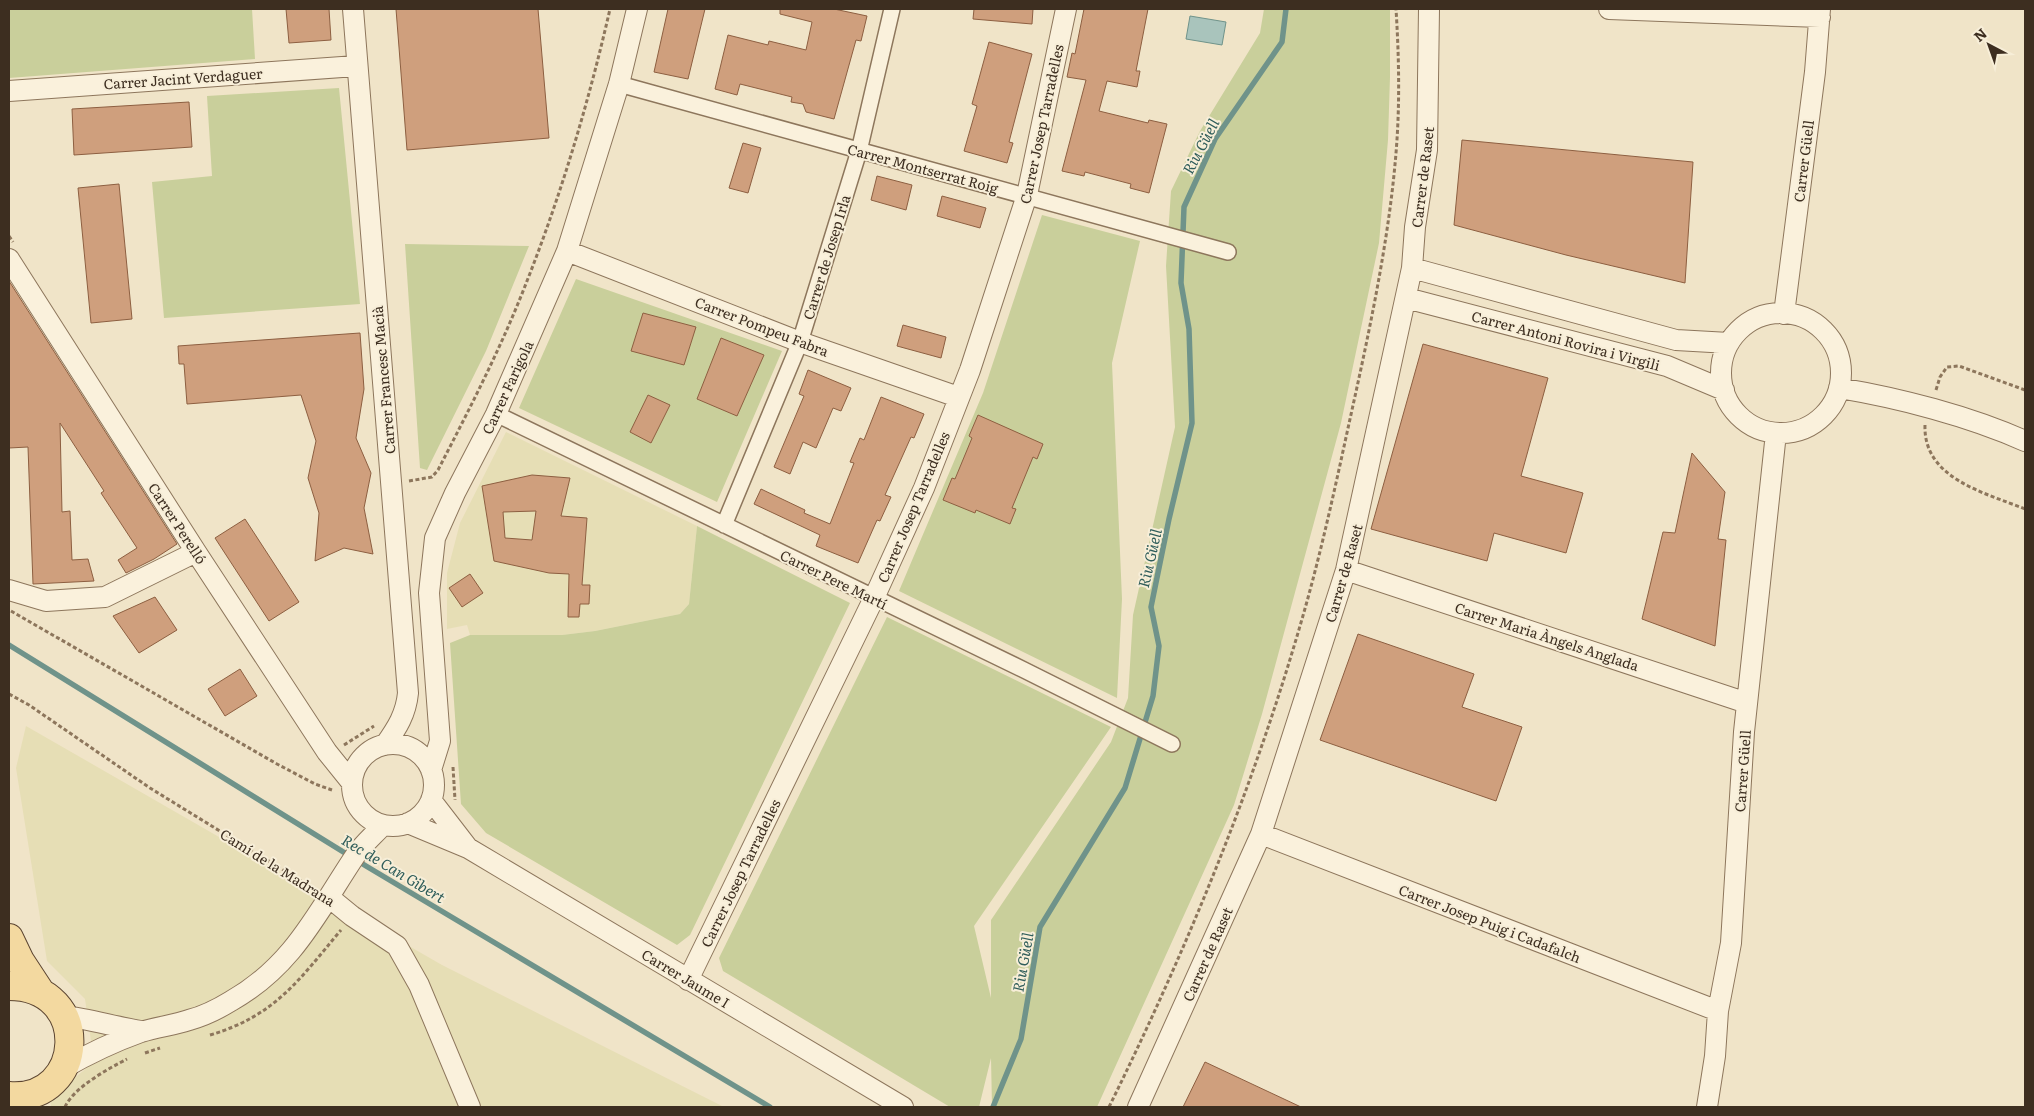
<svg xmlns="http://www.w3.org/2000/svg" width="2034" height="1116" font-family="Literata,serif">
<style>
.farmland{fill:#e6deb5}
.green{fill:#c9cf9b}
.water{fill:#a9c4bc;stroke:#6f938a}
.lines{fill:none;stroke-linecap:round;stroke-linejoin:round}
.stream{stroke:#6f938a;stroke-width:5.5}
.building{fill:#cf9f7d;stroke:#8d5f41;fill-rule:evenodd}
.pedestrian-casing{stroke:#8d765c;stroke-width:18}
.minor-casing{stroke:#8d765c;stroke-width:22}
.primary-casing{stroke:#5b4430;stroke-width:30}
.path{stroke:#8d765c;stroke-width:3;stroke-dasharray:4 2.5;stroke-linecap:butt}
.pedestrian{stroke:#faf1dc;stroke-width:15}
.minor{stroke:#faf1dc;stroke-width:20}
.primary{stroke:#f3d9a0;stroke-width:28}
.labels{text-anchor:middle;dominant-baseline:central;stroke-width:4;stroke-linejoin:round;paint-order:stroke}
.street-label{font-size:14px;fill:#3d2e20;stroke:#f7eed8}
.water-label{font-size:15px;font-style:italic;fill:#2f5d5a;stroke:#f7eed8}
</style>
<rect width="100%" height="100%" fill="#f0e4c8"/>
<!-- farmland -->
<path class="farmland" d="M506 432 697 526 689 604 680 614 595 631 562 635H470L467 625 447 629V573L460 523Z
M26 726 442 965 724 1107H51L50 1098 94 1062 85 999 47 961 16 768Z"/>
<!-- green -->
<path class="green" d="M9 9H252L255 59 9 78Z
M1264 9H1390V77L1388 140 1379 243 1341 423 1262 714 1234 805 1097 1107H992L991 1058 979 1107H950L723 971 719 958 887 617 1111 727 974 926 991 998V920L1111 742 1128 698 1133 615 1175 427 1166 266 1171 191 1200 131 1260 33Z
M339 88 360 304 164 318 152 182 212 176 207 96Z
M1042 215 1140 241 1112 363 1122 599 1117 698 899 591 983 393Z
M405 244 529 246 486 351 427 470 420 468Z
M576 279 782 351 717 502 519 408Z
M697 526 850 603 690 935 677 945 486 833 461 804 450 643 470 635H562L595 631 680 614 689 604Z"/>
<!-- water -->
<path class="water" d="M1190 16 1226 22 1222 45 1186 39Z"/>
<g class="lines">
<!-- stream -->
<path class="stream" d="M9 645 366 866 770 1107
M993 1107 1021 1039 1040 927 1125 788 1153 696 1159 646 1151 607 1169 519 1192 423 1189 329 1181 283 1184 207 1215 139 1282 42 1286 9"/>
</g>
<!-- building -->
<path class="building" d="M286 9H329L331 40 289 43Z
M396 9H538L549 138 407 150Z
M668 9H705L688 79 654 72Z
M780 9H834L867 16 861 41 856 40 834 119 806 112 803 104 791 102 792 97 740 84 737 95 715 89 728 35 768 45 769 41 806 50 812 22 780 14Z
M974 9H1033L1032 24 973 19Z
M1084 9H1148L1136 71H1140L1137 87 1107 81 1099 111 1148 123 1149 120 1167 124 1149 193 1130 188 1131 184 1085 172 1084 176 1062 171 1086 80 1067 77 1072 53 1075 54Z
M989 42 1032 54 1009 142 1013 143 1007 163 964 151 977 106 972 104Z
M189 102 192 147 74 155 72 109Z
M1462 140 1693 162 1685 283 1566 255 1454 225Z
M743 143 761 148 748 193 729 188Z
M877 176 912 185 906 210 871 200Z
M119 184 132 319 91 323 78 188Z
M942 196 986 208 980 228 937 216Z
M9 281 177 544 154 559 126 573 118 560 137 548 101 493 104 491 60 423 62 512 70 511 72 560 88 559 94 581 33 584 28 447 9 448Z
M643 313 696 327 684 365 631 351Z
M903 325 946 337 941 358 897 346Z
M360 333 364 389 356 438 371 473 364 508 373 554 344 548 315 561 319 513 308 478 316 441 301 395 187 404 184 364H179L178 346Z
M721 338 764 355 737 416 697 399Z
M1423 344 1548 378 1521 476 1583 493 1566 553 1494 533 1487 561 1371 529Z
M808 370 851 388 841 411 833 408 816 448 803 442 790 474 774 467 804 396 799 394Z
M648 395 670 405 651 443 630 432Z
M881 397 924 414 914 438 911 437 885 495 891 497 880 521 877 520 858 563 816 546 820 535 754 504 761 489 805 510 804 513 830 524 854 463 850 462 860 438 864 440Z
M978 415 1043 444 1037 459 1033 457 1012 508 1016 509 1010 524 976 510 975 513 943 500 952 478 955 479 972 438 969 436Z
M1692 453 1725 492 1718 539 1726 540 1715 646 1642 619 1663 532 1675 533Z
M532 475 570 478 561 516 587 518 582 585H590L589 604H580L579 617H568L569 574 549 573 494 561 482 486ZM536 511 532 540 505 538 503 512Z
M245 519 299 602 269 621 215 538Z
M470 574 483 593 462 607 449 588Z
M155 597 177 630 139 653 113 616Z
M1358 634 1474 674 1462 707 1522 727 1496 801 1320 740Z
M240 669 257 696 225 716 208 689Z
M1205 1062 1301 1107H1183Z"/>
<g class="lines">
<!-- pedestrian casing -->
<g class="pedestrian-casing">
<path id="pedestrian" d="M619 84 1228 252
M496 414 1024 670 1172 744
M724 525 800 342 859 151 892 9"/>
</g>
<!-- minor casing -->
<g class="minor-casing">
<path id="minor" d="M353 9 408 693C406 714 397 728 385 745
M1609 9 1820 17
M9 91 356 66
M567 251 800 342 958 397
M9 259 196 552 327 752 352 783
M1412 268 1676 340 1729 343
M1406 298 1667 366 1724 390
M1721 373a60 60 0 1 1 120 0a60 60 0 1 1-120 0Z
M1784 314 1815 72 1820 9
M1839 388C1899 398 1969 416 2025 441
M1346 570 1747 703
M9 590 46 601 105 597 196 552
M352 785a41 41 0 1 1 82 0a41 41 0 1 1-82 0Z
M431 770 440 741 429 593 435 538 455 493 496 414 567 251 619 84 637 9
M431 800 468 848
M408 823 468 848 903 1107
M1261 834 1718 1011
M330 898 352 916 397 946 419 985 470 1107
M688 980 874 598 924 488 970 370 1027 195 1066 9
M64 1016C90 1019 115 1027 141 1031
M62 1069C88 1054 113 1042 141 1032 157 1027 174 1025 189 1020 204 1016 218 1009 231 1001 293 966 317 913 355 856 362 845 374 835 383 825
M1138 1107 1261 834 1346 570 1412 268 1415 227 1427 150 1429 9
M1707 1107 1715 1056 1718 1011 1731 943 1744 732 1776 433"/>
</g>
<!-- primary casing -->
<g class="primary-casing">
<path id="primary" d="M9 938 20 961 41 993
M9 986C93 986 86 1102 9 1096"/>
</g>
<!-- path -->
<path class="path" d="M9 236 13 242
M1936 390 1940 377 1947 367 1959 366 2025 390
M1925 425C1923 479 1986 493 2025 509
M409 481 432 477 438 470C470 408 502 346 527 281 562 192 589 101 610 9
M11 611 277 764 315 784 332 790
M9 694 29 705 150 788 314 889
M344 745 374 726
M453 767 455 800
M210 1035C275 1016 299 980 341 930
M145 1053 160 1048
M65 1107C74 1087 108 1069 127 1059
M1109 1107C1185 953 1252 791 1300 626 1320 558 1335 488 1350 419 1369 333 1389 240 1396 153 1400 105 1399 57 1396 9"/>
<!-- pedestrian -->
<use href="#pedestrian" class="pedestrian"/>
<!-- minor -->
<use href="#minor" class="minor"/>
<!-- primary -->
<use href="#primary" class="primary"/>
</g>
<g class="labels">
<!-- street labels -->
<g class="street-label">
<text transform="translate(183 78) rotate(-4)">Carrer Jacint Verdaguer</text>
<text transform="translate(1041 124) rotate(-78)">Carrer Josep Tarradelles</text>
<text transform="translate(1803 161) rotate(-83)">Carrer Güell</text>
<text transform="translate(923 168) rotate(15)">Carrer Montserrat Roig</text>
<text transform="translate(1422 177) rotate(-83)">Carrer de Raset</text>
<text transform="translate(826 257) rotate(-73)">Carrer de Josep Irla</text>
<text transform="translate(762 326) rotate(21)">Carrer Pompeu Fabra</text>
<text transform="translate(1566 340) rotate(15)">Carrer Antoni Rovira i Virgili</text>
<text transform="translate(383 380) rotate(-95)">Carrer Francesc Macià</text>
<text transform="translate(507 387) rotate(-65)">Carrer Farigola</text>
<text transform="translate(913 507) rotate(-67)">Carrer Josep Tarradelles</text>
<text transform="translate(178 523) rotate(57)">Carrer Perelló</text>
<text transform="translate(1343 573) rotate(-74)">Carrer de Raset</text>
<text transform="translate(834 579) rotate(26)">Carrer Pere Martí</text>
<text transform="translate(1547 636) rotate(18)">Carrer Maria Àngels Anglada</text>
<text transform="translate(1742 771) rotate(-86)">Carrer Güell</text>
<text transform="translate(278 867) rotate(32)">Camí de la Madrana</text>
<text transform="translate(740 873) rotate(-64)">Carrer Josep Tarradelles</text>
<text transform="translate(1490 923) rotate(21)">Carrer Josep Puig i Cadafalch</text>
<text transform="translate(1207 954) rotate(-66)">Carrer de Raset</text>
<text transform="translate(686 978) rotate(31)">Carrer Jaume I</text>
</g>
<!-- water labels -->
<g class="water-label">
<text transform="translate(1200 146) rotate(-62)">Riu Güell</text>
<text transform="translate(1149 558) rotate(-77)">Riu Güell</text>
<text transform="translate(394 868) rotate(31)">Rec de Can Gibert</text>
<text transform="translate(1022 962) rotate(-80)">Riu Güell</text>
</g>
</g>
<!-- border -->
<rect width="2034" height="1116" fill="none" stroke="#3d2e20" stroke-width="20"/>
<!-- north arrow -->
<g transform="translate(1989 45) rotate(319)" stroke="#f7eed8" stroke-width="4" paint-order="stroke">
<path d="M0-4L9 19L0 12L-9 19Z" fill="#3d2e20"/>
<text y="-8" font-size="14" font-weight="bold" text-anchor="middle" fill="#3d2e20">N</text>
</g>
</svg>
